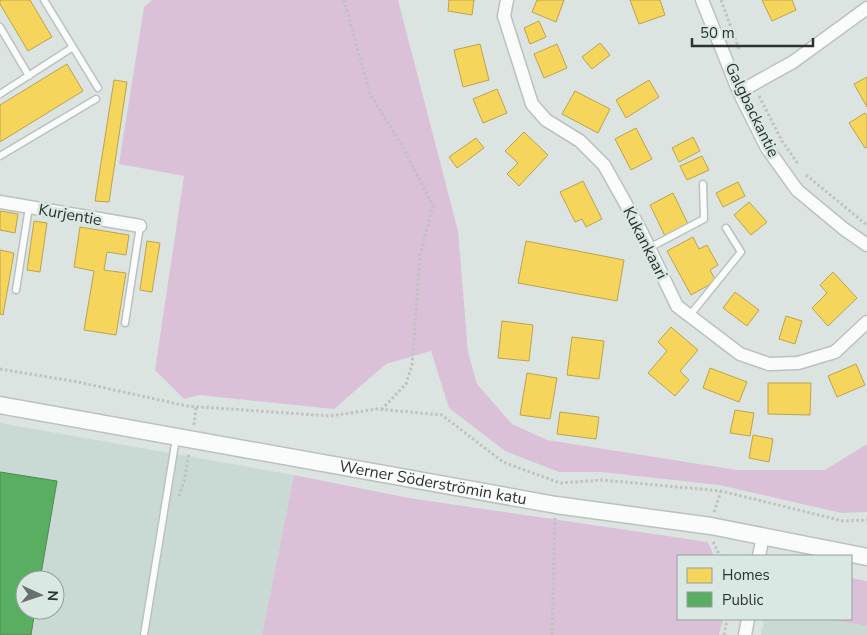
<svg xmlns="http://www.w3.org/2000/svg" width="867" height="635" font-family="'Nunito Sans',sans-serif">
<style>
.built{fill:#c9dad4;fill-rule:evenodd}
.green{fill:#dac1d8}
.homes{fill:#f6d55c;stroke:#baa44f}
.public{fill:#5aae61;stroke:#4c8952}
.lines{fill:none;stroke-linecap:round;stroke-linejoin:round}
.service-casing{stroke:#bbc1bf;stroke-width:9}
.minor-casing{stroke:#bbc1bf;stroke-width:15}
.tertiary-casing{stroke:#bbc1bf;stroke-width:19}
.path{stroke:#c0c2c2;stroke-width:3;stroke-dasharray:2.5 2.5;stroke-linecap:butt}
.service{stroke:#fafbfb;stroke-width:6}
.minor{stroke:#fafbfb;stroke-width:12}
.tertiary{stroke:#fafbfb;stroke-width:16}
.labels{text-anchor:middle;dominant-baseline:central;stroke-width:5;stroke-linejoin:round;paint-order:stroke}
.street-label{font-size:16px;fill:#2d3230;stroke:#d9e8e3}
</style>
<rect width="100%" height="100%" fill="#dce4e2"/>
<!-- built -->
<path class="built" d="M0 423 294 475 262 635H0ZM25 580H55V610H25Z
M764 619H827L867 626V635H761Z"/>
<!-- green -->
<path class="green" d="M152 0H398L458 231 468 352 477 384 512 424 547 440 737 470H825L867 444V512L842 513 719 485 601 472H559L505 451 449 408 431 351 386 364 334 409 199 395 184 399 155 370 184 176 119 164 144 7Z
M294 475 409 498 708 542 714 556H678V619H723L719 635H262Z
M851 578 867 581V626L827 619H851Z"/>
<!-- homes -->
<path class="homes" d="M0 0H30L52 37 28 51 0 4Z
M449 0H474L472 15 448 11Z
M537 0H564L556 22 532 12Z
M630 0H660L665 15 639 24Z
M762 0H792L796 10 772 21Z
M539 21 546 37 530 44 524 28Z
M600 43 610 55 592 69 582 57Z
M480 44 489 80 463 87 454 50Z
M557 44 567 68 544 78 534 54Z
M67 64 83 91 0 142V105Z
M867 77V107L854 84Z
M114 80 127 82 109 202 95 201Z
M649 80 659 97 626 118 616 100Z
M497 89 507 113 483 123 473 99Z
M575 91 610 109 598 133 562 114Z
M865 113 867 116V147L865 148 849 123Z
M636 128 652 159 631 170 615 139Z
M524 132 548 155 519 186 507 174 518 163 505 151Z
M693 137 700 151 679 162 672 148Z
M476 138 484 148 457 168 449 157Z
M702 156 709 170 687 180 680 166Z
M583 181 602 219 586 227 582 219 575 222 560 192Z
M738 182 745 196 723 207 716 193Z
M673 193 688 224 665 236 650 205Z
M749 202 767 222 751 235 734 215Z
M0 211 18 214 15 233 0 230Z
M34 221 47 223 40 272 27 270Z
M80 227 129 235 126 255 107 252 104 270 126 273 116 335 84 330 94 271 74 267Z
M693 237 699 249 707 245 718 265 710 270 716 281 691 295 667 251Z
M147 241 160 243 152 292 140 290Z
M526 241 624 260 617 301 518 283Z
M0 250 14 253 3 315 0 314Z
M833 272 857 298 828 326 812 308 827 293 820 285Z
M735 292 759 310 747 326 723 308Z
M786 316 802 321 795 344 779 339Z
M502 321 533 325 529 361 498 358Z
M671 327 698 350 680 371 689 380 675 396 648 373 667 351 658 342Z
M572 337 604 341 599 379 567 375Z
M856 364 865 385 837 397 828 376Z
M710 368 747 382 739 402 703 388Z
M527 373 557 378 550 419 520 415Z
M768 383H811L810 415 768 414Z
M735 410 754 413 750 436 730 433Z
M560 412 599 417 596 439 557 434Z
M753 435 773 439 769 462 749 458Z"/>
<!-- public -->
<path class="public" d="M0 472 57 481 40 580H25V610H35L31 635H0Z"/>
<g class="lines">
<!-- service casing -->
<g class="service-casing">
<path id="service" d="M44 0 98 88
M0 27 29 76
M0 94 73 47
M0 156 96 99
M649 248 704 219 703 184
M16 290 29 207
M690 315 741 252 726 228
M125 323 140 226
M144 635 176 438"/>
</g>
<!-- minor casing -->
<g class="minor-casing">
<path id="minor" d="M507 0 504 16 532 104 546 120 580 141 604 165 641 231 677 306 740 354 769 364 798 363 835 352 867 322
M702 0 739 92 767 148 797 190 844 229 867 245
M739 92 793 62 867 8
M0 202 140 226
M759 556 763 536
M745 635 748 619"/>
</g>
<!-- tertiary casing -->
<g class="tertiary-casing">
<g id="tertiary">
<path id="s1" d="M0 405 556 505 711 526 867 557"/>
</g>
</g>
<!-- path -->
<path class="path" d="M344 0 370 94 403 147 433 206 420 255 412 365 406 384 382 409
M721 0 739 49
M759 96 782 141 798 164
M806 175 867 225
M0 369 78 382 187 406 330 416 377 409 442 415 503 462 560 483 603 480 721 491 843 521 867 520
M194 425 196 406
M179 496 185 478 189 453
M714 512 721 491
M713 542 720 556
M552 635 555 518
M724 635 727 619"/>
<!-- service -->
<use href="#service" class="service"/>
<!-- minor -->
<use href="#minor" class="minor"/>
<!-- tertiary -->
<use href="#tertiary" class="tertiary"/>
</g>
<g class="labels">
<!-- street labels -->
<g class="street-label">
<text transform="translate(752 110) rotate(64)">Galgbackantie</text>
<text transform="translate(70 215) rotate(10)">Kurjentie</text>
<text transform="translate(645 243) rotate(63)">Kukankaari</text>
<text stroke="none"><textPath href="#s1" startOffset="440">Werner Söderströmin katu</textPath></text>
</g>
</g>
<!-- legend -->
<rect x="677" y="555" width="175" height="65" fill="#d9e8e3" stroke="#949f9b"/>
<rect x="687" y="568" width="25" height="15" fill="#f6d55c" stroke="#949f9b"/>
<text x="722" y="580" font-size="15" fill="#2d3230">Homes</text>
<rect x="687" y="592" width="25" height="15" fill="#5aae61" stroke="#949f9b"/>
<text x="722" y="605" font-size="15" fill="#2d3230">Public</text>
<!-- north arrow -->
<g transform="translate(40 595) rotate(93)"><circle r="24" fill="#d9e8e3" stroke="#949f9b"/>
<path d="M0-4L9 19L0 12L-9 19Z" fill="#6a706e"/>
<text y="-8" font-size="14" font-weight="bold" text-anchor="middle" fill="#2d3230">N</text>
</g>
<!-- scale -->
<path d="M692 38v8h121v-8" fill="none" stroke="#2d3230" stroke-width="2.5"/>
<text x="700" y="38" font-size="15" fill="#2d3230" stroke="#d9e8e3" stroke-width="4" paint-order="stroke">50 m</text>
</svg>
